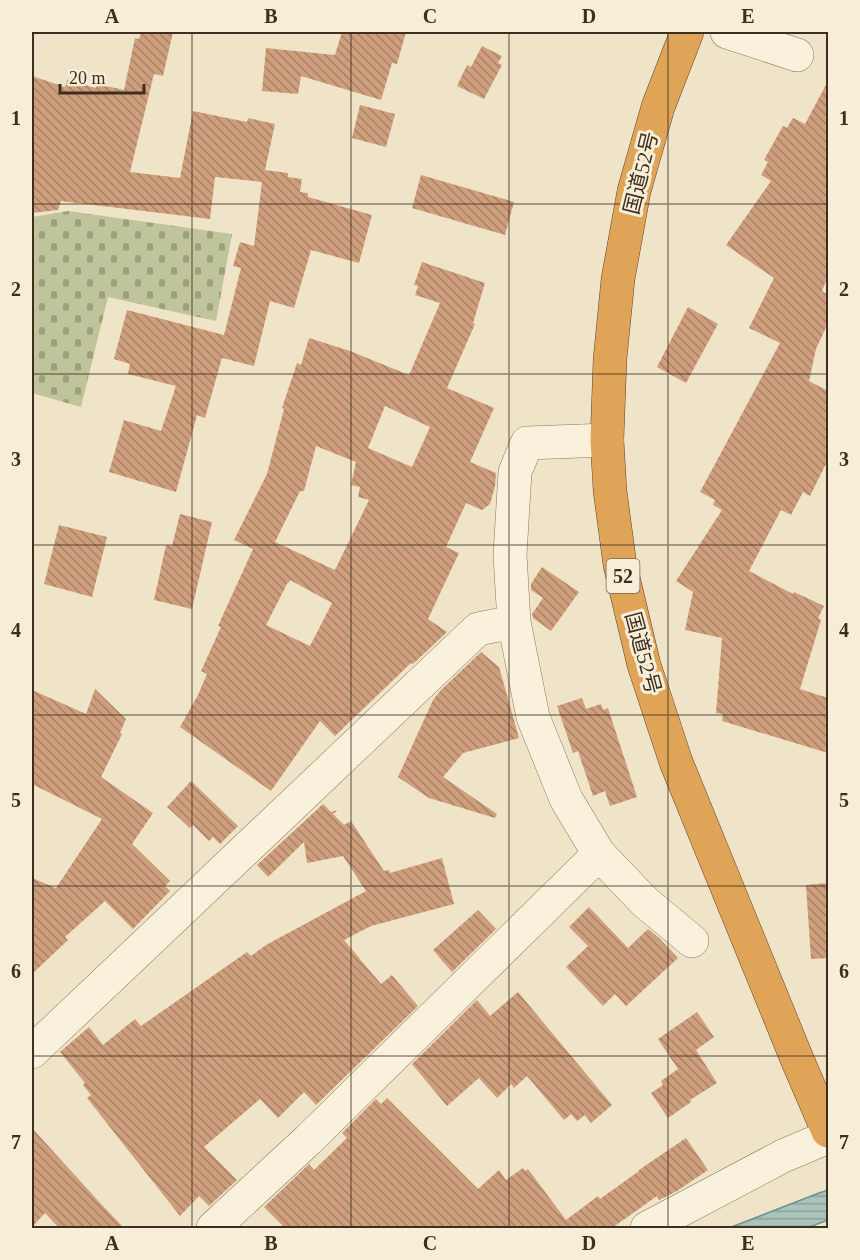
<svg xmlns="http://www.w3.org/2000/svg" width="860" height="1260" font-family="'Times New Roman','Noto Sans JP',serif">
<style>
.cemetery{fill:url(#cemetery-stones)}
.water{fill:url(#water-rules);stroke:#6f938a;stroke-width:1.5}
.building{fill:url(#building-back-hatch);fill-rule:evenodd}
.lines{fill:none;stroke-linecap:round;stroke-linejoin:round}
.minor-casing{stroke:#8d765c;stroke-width:34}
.highway-casing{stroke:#5b4430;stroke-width:34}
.minor{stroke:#faf1dc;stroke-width:33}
.highway{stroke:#e0a458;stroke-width:33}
.grid{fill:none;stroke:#3d2e20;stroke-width:1.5;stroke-opacity:0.55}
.labels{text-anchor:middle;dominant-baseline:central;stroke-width:6;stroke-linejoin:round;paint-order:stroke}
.shield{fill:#f7eed8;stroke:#756857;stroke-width:1.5}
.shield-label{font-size:20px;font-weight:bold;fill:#3d2e20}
.street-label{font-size:21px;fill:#3d2e20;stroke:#f7eed8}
.neatline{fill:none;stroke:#3d2e20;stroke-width:2}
.grid-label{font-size:20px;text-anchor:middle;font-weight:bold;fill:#3d2e20}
</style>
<defs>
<pattern id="cemetery-stones" width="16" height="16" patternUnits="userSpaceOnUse" patternTransform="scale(1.5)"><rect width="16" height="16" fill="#bfc49a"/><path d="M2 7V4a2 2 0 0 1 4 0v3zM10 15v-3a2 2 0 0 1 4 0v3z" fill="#9ca07d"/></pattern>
<pattern id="water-rules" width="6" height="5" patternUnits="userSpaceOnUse" patternTransform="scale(1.5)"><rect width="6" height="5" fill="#a9c4bc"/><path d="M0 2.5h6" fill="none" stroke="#8ba098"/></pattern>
<pattern id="building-back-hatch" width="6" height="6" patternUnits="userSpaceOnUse" patternTransform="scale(1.5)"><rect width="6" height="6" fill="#cf9f7d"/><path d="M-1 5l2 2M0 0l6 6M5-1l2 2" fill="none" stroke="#a98266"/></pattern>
</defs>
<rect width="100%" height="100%" fill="#f0e4c8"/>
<!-- cemetery -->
<path class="cemetery" d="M68 211 232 234 216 321 108 297 81 407 32 393V217Z"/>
<!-- water -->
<path class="water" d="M828 1190V1220L807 1228H729L819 1193Z"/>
<!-- building -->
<path class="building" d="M141 32H173L163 76 154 74 130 172 180 178 193 111 247 122 248 118 275 124 265 170 288 173V177L302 179 300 192 308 193V197L372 215 359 263 311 250 294 308 270 301 254 366 222 358 205 418 197 415 176 492 109 472 124 420 161 431 176 386 128 374 130 364 114 359 127 310 224 335 241 268 233 266 240 242 254 246 262 182 215 177 210 219 61 201 58 210 32 213V76L65 87 67 80 96 88 97 84 124 90 135 38 139 39Z
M342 32H406L397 64 392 63 381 100 301 76 298 94 262 91 266 48 335 55Z
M482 46 502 56 498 63 502 65 484 99 457 86 467 65 471 67Z
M828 81V276L822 291 828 295V323L816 349 809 381 828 391V460L810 496 803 492 791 515 781 510 749 571 793 594 794 592 824 606 818 618 821 620 800 689 828 698V753L722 721 723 714 716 713 722 638 685 630 693 592 676 581 722 510 713 505 715 500 700 492 780 343 749 328 774 278 726 245 771 181 761 175 768 162 764 160 783 126 787 128 793 118 805 124Z
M360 105 395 114 386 147 352 138Z
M421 175 514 202 505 235 412 208Z
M422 262 485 283 473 323 475 324 447 388 494 408 470 462 496 473 495 486 490 504 482 510 466 503 446 547 459 553 428 619 447 632 413 664 411 663 335 736 320 721 271 791 180 727 198 695 207 674 201 671 221 627 218 626 253 549 234 540 267 474 284 409 282 408 297 363 301 365 309 338 350 351 409 375 440 303 415 295 418 286 414 285ZM385 406 430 427 412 467 368 448ZM316 446 356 462 351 485 360 487 358 497 369 500 335 570 275 542 300 491H304ZM290 580 332 603 310 646 266 625 288 582 289 583Z
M688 307 718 324 686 383 657 367Z
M180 514 212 522 192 609 154 600 166 545 172 546Z
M59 525 107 537 92 597 44 584Z
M542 567 579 592 551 631 533 618 532 614 543 598 531 590V584Z
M481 652 499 667 519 738 463 753 443 777 497 814 495 818 429 798 398 777 433 700 441 690Z
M95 689 126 719 120 733 122 734 101 777 153 813 132 844 170 881 165 886 170 891 133 929 105 901 65 937 68 940 32 974V878L56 888 102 819 32 784V690L86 714Z
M582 698 586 709 601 704 603 710 608 708 637 797 610 806 605 791 593 796 578 751 573 753 557 706Z
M191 781 238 826 220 844 213 837 209 841 193 825 190 828 167 807Z
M323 804 331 812 338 810 333 814 344 825 351 821 384 871 389 870 390 873 442 858 454 904 371 926 344 940 381 984 392 975 418 1006 316 1105 304 1092 278 1118 260 1099 204 1147 237 1180 209 1206 199 1196 180 1216 87 1098 91 1095 83 1085 85 1083 60 1052 89 1027 103 1045 135 1019 141 1026 247 952 251 956 266 945 366 891 343 856 307 863 304 842 268 877 257 865Z
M828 883V958L811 959 806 885Z
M589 907 628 948 648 929 659 938 678 958 626 1006 615 994 603 1006 566 967 588 946 569 927Z
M478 910 496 929 452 972 433 950Z
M518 992 612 1105 591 1123 585 1115 577 1121 571 1114 564 1120 527 1076 514 1088 511 1084 497 1098 479 1078 447 1106 412 1064 477 1000 490 1016Z
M697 1012 714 1037 696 1050 717 1083 690 1100 691 1102 668 1118 651 1093 663 1085 661 1081 678 1069 658 1039Z
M387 1098 478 1189 499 1170 506 1180 523 1168 525 1171 528 1169 566 1220 598 1196 600 1199 639 1171V1170L686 1138 708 1170 677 1191 659 1200 657 1196 612 1228H285L264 1207 309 1164 314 1170 347 1138 342 1133 376 1099 381 1104Z
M32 1128 102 1205 124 1228H59L45 1213 32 1227Z"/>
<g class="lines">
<!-- minor casing -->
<g class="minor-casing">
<path id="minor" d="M727 32 797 55
M607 440 527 443 515 472 510 555 514 622 533 717 566 799 599 854 645 902 692 941
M32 1052 478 629 514 622
M213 1228 308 1140 599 854
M647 1228 783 1156 828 1137"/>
</g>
<!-- highway casing -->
<g class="highway-casing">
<path id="highway" d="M687 32 658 107 634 191 618 279 610 359 607 440 610 491 620 565 644 665 676 762 797 1059 828 1131"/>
</g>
<!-- minor -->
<use href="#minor" class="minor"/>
<!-- highway -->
<use href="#highway" class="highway"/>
</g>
<!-- grid -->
<path class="grid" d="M192 32V1228M351 32V1228M509 32V1228M668 32V1228M32 204H828M32 374H828M32 545H828M32 715H828M32 886H828M32 1056H828"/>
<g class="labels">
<!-- shield labels -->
<rect class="shield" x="606.5" y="559" width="33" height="34" rx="4.5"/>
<g class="shield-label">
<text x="623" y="576">52</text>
</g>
<!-- street labels -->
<g class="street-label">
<text transform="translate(641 173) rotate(-76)">国道52号</text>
<text transform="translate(643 653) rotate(75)">国道52号</text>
</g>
</g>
<!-- border -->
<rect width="860" height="1260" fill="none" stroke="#f7eed8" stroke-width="66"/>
<!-- scale -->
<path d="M60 84v9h84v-9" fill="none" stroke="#3d2e20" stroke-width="3"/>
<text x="69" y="84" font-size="18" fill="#3d2e20" stroke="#f7eed8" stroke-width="4.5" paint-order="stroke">20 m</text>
<rect x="33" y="33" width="794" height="1194" class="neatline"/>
<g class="grid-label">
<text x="112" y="23">A</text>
<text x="271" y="23">B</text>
<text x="430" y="23">C</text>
<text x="589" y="23">D</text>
<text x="748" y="23">E</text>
<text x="16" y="125">1</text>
<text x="844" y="125">1</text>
<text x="16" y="296">2</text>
<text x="844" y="296">2</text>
<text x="16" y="466">3</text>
<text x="844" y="466">3</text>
<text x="16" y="637">4</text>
<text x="844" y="637">4</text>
<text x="16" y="807">5</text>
<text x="844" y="807">5</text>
<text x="16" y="978">6</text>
<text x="844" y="978">6</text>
<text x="16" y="1149">7</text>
<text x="844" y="1149">7</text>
<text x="112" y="1250">A</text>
<text x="271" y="1250">B</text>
<text x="430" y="1250">C</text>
<text x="589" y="1250">D</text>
<text x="748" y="1250">E</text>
</g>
</svg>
